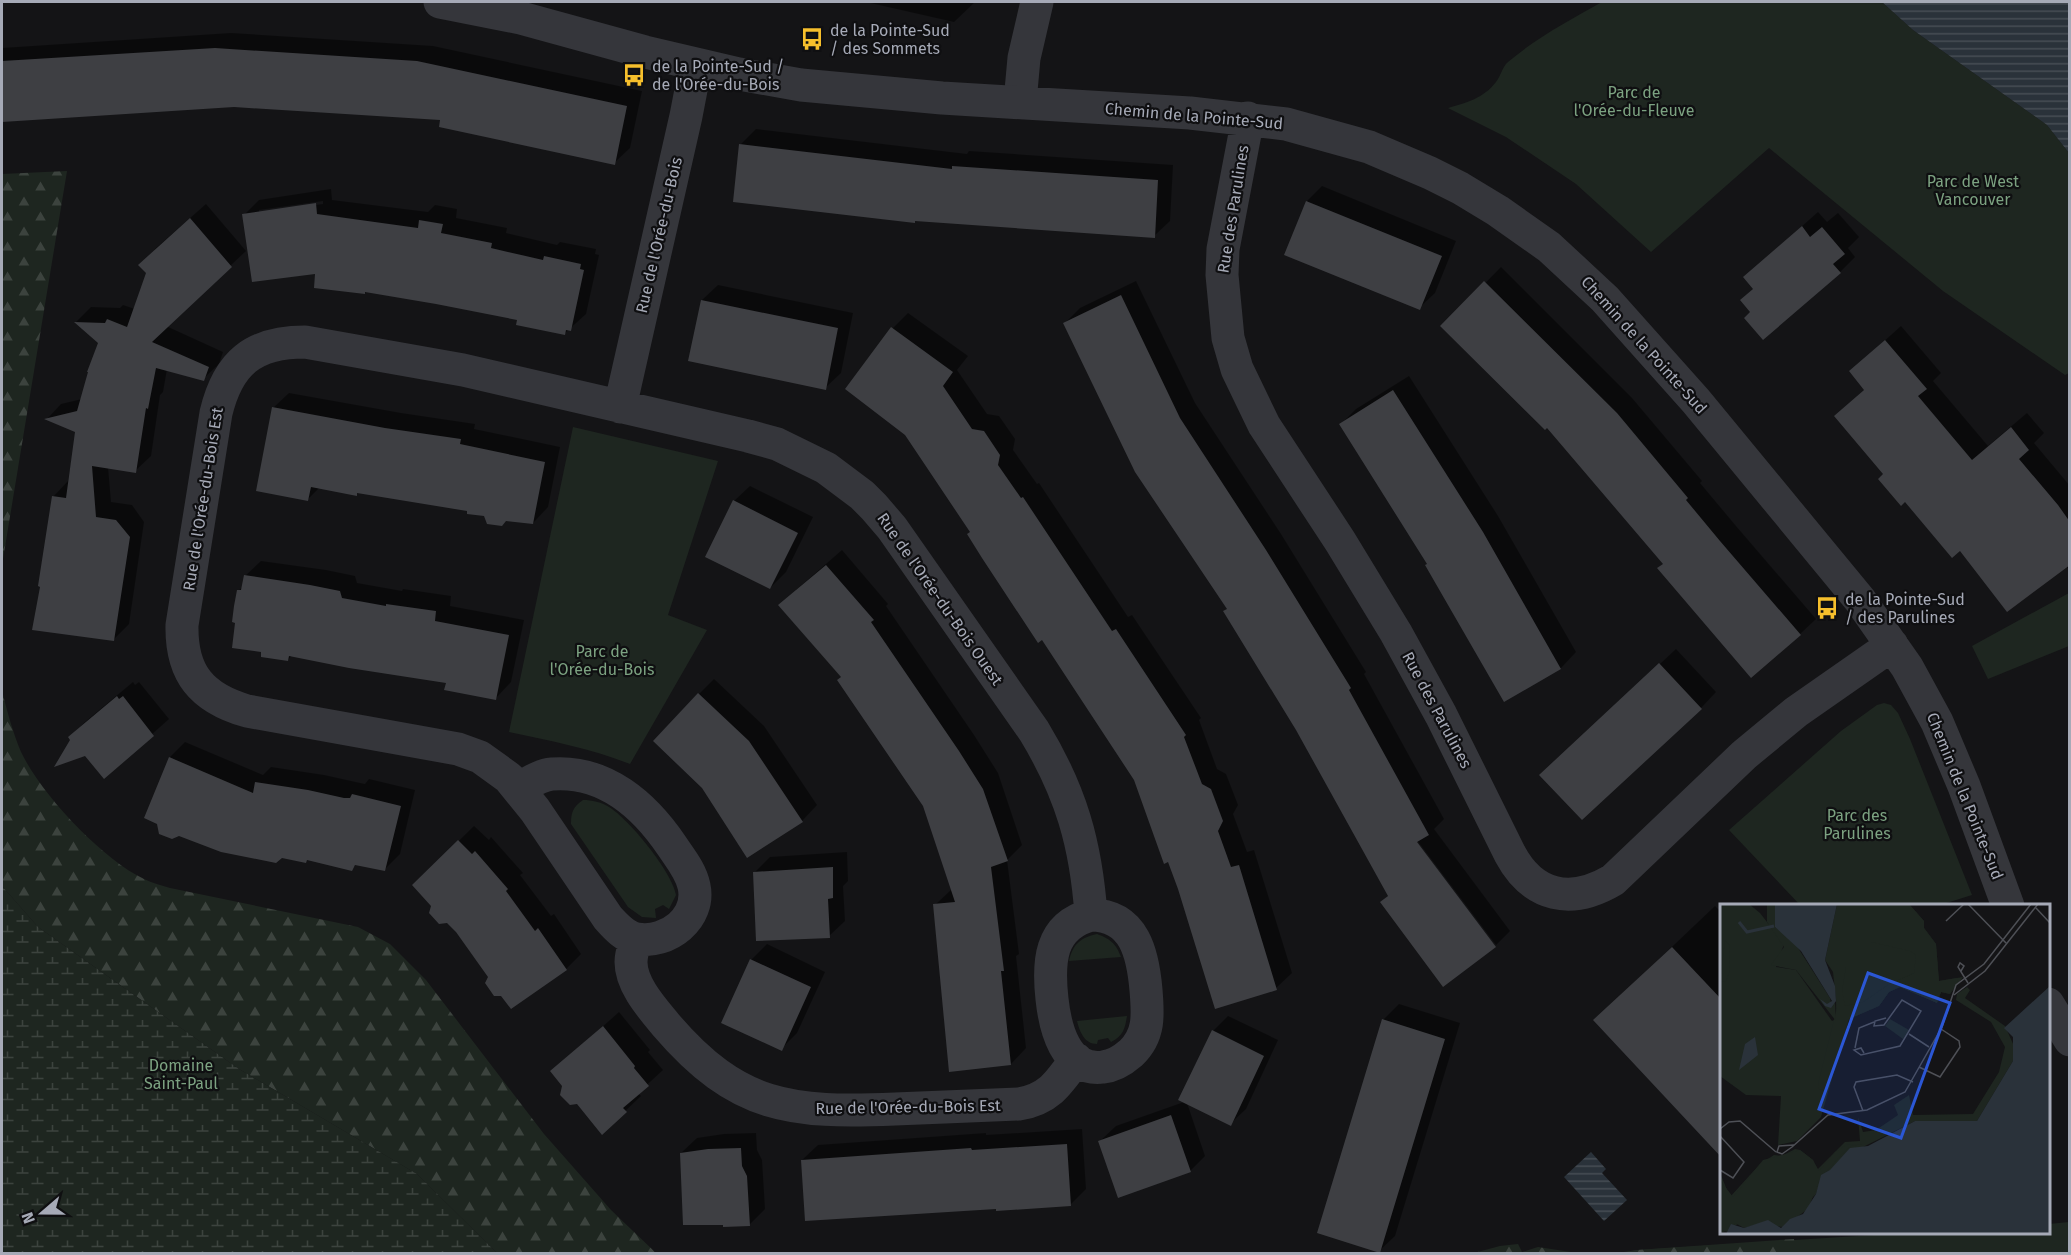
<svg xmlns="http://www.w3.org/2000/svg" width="2071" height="1255" font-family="'Fira Sans',sans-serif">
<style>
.green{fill:#1e2620}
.forest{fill:url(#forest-firs)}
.wetland{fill:url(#wetland-marsh)}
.water{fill:url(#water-rules)}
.shadow{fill:#0007;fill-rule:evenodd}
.building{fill:#3e3f43}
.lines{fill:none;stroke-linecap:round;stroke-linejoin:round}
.minor{stroke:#35363b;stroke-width:33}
.labels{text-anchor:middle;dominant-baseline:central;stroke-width:4.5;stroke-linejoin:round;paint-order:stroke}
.poi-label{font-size:16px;fill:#a6aab7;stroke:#0f0f11;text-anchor:start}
.park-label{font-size:16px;fill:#7ca281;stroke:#0f0f11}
.street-label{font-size:16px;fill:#a6aab7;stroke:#0f0f11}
.inset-river{fill:none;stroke:#2a323a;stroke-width:3}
.inset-road{fill:none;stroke:#4e5056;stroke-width:1.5}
.view{fill:#2b57d5;fill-opacity:0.15;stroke:#2b57d5;stroke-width:3}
.inset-edge{fill:none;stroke:#a6aab7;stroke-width:3}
</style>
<defs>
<pattern id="forest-firs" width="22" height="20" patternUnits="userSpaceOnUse" patternTransform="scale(1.5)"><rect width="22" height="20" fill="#1e2620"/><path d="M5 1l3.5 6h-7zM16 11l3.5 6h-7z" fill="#3c433e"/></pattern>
<pattern id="wetland-marsh" width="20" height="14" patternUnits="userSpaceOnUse" patternTransform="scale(1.5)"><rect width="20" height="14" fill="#1e2620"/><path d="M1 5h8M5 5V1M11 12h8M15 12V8" fill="none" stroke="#3c433e"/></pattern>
<pattern id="water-rules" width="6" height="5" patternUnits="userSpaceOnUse" patternTransform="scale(1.5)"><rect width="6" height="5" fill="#2a323a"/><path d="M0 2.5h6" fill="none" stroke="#464d54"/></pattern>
</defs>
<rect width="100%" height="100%" fill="#141416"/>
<!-- green -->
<path class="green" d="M1602 2H1882L1913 30 2047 125 2069 153V373L2065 375 1943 291 1769 148 1651 252 1576 184 1506 137 1448 108C1466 103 1484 98 1496 82 1501 76 1502 67 1508 62 1536 38 1570 20 1602 2Z
M573 427 718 461 668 615 707 630 630 764C590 748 550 741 509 732Z
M2069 593V646L1988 679 1972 646Z
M1884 703 1891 705 1898 713 1910 739 1972 895 1940 905H1800L1729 830 1841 731 1877 705Z
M583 800C592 800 601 802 609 807 629 819 673 873 676 895L669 909 663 905 655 909 656 918 642 917 628 907 571 824C571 812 573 807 583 800Z
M1097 934C1110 939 1116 943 1121 957L1069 961C1073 944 1080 938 1097 934Z
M1127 1016C1125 1029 1123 1036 1111 1042L1108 1038 1098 1040 1097 1044C1085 1044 1080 1033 1077 1021Z
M2069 1222V1253L1617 1254 1637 1250 1905 1233 2048 1232 2049 1224Z"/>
<!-- forest -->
<path class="forest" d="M67 171 2 565V174Z
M2 691C7 711 13 733 21 752 41 794 102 859 144 879 152 883 161 885 170 888L358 927 390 944 426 980 544 1134 611 1210 656 1253H497L417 1174 239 1069 38 927 2 886Z
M1794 1239 1796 1253H1617L1637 1250Z
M1518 1244 1522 1252 1538 1247 1577 1253H1474L1500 1246Z"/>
<!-- wetland -->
<path class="wetland" d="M2 886 38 927 239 1069 417 1174 497 1253H2Z"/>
<!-- water -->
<path class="water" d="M1882 2H2069V153L2047 125 1913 30Z
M1591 1152 1606 1169 1602 1173 1627 1200 1604 1221 1564 1177Z"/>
<!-- shadow -->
<path class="shadow" d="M866 2H975L954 22Z
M231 33 433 46 642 91 630 148 614 163 442 118 234 106 2 121V48Z
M756 129 967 154 969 151 1173 165 1170 221 1154 236 741 144Z
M1322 186 1456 241 1435 293 1419 308 1307 201Z
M331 189 332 200 428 212 435 205 457 209 456 218 507 228 506 233 557 245 560 242 596 249 595 254 599 255 586 314 565 333 518 319 367 290 365 293 317 272 244 215 259 200ZM323 201V204L259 213V210Z
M206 204 246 251 166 326 223 352 219 364 203 379 167 369 163 392 160 395 151 456 135 471 108 467 111 502 132 505 144 522 129 624 114 639 53 497 68 481 77 431 47 419 61 404 82 399 99 343 76 322 91 307 120 308 123 305 135 309 155 249Z
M1818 212 1827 222 1838 213 1859 237 1848 248 1855 257 1840 272 1752 312 1754 289 1745 277Z
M1501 267 1632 398 1702 481 1700 483 1736 526 1816 619 1800 634 1664 564 1547 425 1443 326Z
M1136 281 1195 403 1281 534 1366 672 1364 674 1444 819 1434 829 1510 931 1496 945 1413 835 1411 837 1493 946 1382 902 1389 895 1228 608 1065 323 1080 308Z
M718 285 853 313 841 373 825 388 702 300Z
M908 313 968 356 957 370 987 414 999 416 1015 439 1013 450 1037 484 1039 483 1128 617 1132 615 1201 718 1199 720 1217 769 1226 774 1238 805 1233 814 1247 852 1254 850 1292 973 1276 988 1169 861 1135 780 907 433 847 388 893 328Z
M1901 326 1941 373 1933 381 1988 446 2027 413 2044 433 2034 443 2070 486V571L2066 566 1961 548 1885 474 1836 416 1865 389 1851 371Z
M1409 376 1498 516 1576 652 1561 668 1504 700 1428 564 1341 424 1356 409Z
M289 393 401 413 475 424 474 429 560 447 548 507 533 523 485 515 469 510 359 492 356 494 320 487 308 499 273 408Z
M750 486 813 517 786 572 770 588 734 501Z
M842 550 888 604 886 606 974 735 998 773 1022 845 1007 860 1019 954 1016 956 1026 1048 1011 1064 935 905 952 889 924 805 842 677 796 590Z
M261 561 326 570 355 576 357 583 402 591 403 589 451 596 450 606 524 620 511 682 496 698 447 682 292 655 288 660 263 651 238 591 244 586 245 576Z
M1676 649 1716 692 1701 708 1557 760Z
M714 679 764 726 817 805 802 821 699 694Z
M133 682 135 685 139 682 169 719 104 777 70 737 85 722Z
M185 742 263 775 271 767 324 775 360 783 365 784 369 779 415 790 400 854 384 870 357 863 352 869 170 757Z
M474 826 489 840 491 837 523 873 520 875 551 916 554 914 581 954 566 969 489 977 457 931 414 885Z
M847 852 848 881 843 886 845 921 829 936 754 873 770 857Z
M1715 906 1722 913V1156L1595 1020Z
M767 944 825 972 797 1033 781 1049 751 960Z
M1399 1004 1460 1023 1395 1236 1379 1251 1383 1020Z
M619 1012 650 1050 648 1052 663 1070 638 1093 641 1096 602 1133 552 1072Z
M1228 1016 1278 1040 1246 1109 1230 1124 1187 1103 1205 1156 1190 1171 1100 1141 1116 1126 1184 1102 1213 1031Z
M1082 1129 1086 1189 1070 1205 997 1207 802 1160 818 1145 986 1133V1135Z
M756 1133 757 1150 762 1160 765 1209 750 1224 681 1153 697 1138 724 1134Z"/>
<!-- building -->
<path class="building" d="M215 48 417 61 627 106 615 165 439 127 440 120 234 107 2 122V61Z
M739 144 952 169V166L1158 180 1155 238 915 221V223L733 202Z
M1306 201 1442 256 1420 310 1284 255Z
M316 203 317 214 418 228 419 220 443 224 441 233 492 243 491 248 543 260 544 256 581 264 580 269 584 270 571 331 566 330 565 335 516 325 517 320 436 304 365 292V294L314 288 315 274 252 282 242 214Z
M190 218 232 267 152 342 209 367 204 381 156 368 148 409 146 408 136 473 92 466 96 517 116 520 130 537 114 641 32 630 40 587 38 586 52 496 66 498 75 432 44 419 77 411 88 372H87L98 343 74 322 105 323 107 319 127 327 146 273 138 265Z
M1802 226 1810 237 1822 227 1845 254 1833 264 1841 273 1763 340 1744 318 1750 312 1740 300 1753 289 1743 277Z
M1484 281 1617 413 1688 498 1686 500 1720 541 1801 635 1751 678 1657 568 1663 564 1547 428 1545 430 1440 326Z
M1121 295 1180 418 1266 550 1351 688 1349 690 1429 835 1417 842 1496 947 1443 987 1380 902 1388 896 1296 730 1223 611 1227 609 1135 472 1063 323Z
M701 300 838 328 826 390 688 361Z
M891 327 953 372 943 386 972 429 984 431 1000 455 998 465 1021 498 1023 497 1112 631 1116 629 1186 735 1184 737 1202 784 1211 789 1223 821 1218 831 1231 867 1239 865 1277 990 1215 1009 1178 889 1168 862 1164 864 1134 780 1042 640 1038 643 982 558 967 534 970 532 905 435 845 389Z
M1885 340 1927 389 1918 396 1972 460 2011 427 2029 450 2019 459 2058 505 2070 522V565L2007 612 1960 551 1952 558 1905 502 1901 506 1878 479 1883 474 1834 416 1864 390 1849 371Z
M1393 390 1483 532 1561 669 1504 702 1444 598 1425 565 1427 564 1339 424Z
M272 407 385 428 461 439 460 444 545 462 533 524 506 521 502 526 487 524 484 516 467 514V511L357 493V496L311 487 308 501 256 491Z
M733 500 798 533 770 589 705 557Z
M826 565 874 620 871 622 959 751 983 789 1008 861 991 867 1004 971H1001L1011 1065 949 1072 933 904 955 902 923 806 837 680 841 677 778 605Z
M244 575 310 585 340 591 342 598 386 606V604L436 611 435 621 509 635 496 700 444 690 446 683 349 668 289 656 288 661 261 657V652L232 648 235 623 232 622 234 606 237 590H241Z
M1659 663 1702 709 1582 820 1539 775Z
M698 693 749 741 803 822 747 858 702 788 653 741Z
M117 696 119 699 123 696 154 736 104 779 85 756 54 767 70 740 68 737Z
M169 757 253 793 255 782 308 790 344 798H350L352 794 401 806 385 871 355 865 352 871 307 860 306 863 282 858 276 863 221 852 179 836 172 839 159 834 157 824 144 818Z
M458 840 472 854 475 851 508 889 506 891 535 931 538 928 567 970 511 1009 501 996H494L485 983 488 977 456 932 447 923 439 924 429 913 431 906 412 885Z
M833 867V898L828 899 830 938 756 941 753 872Z
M1672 947 1722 1000V1158L1593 1020Z
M750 959 811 987 782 1051 721 1023Z
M1382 1019 1445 1039 1380 1253 1317 1233Z
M603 1026 635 1066 634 1068 649 1086 623 1108 627 1112 602 1135 577 1104 570 1105 560 1095 562 1086 550 1071Z
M1212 1030 1264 1056 1231 1126 1178 1100Z
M1171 1115 1191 1172 1118 1198 1098 1141Z
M1067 1144 1071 1206 996 1211V1209L805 1221 801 1160 971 1148 972 1150Z
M741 1148 742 1166 747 1176 750 1226 723 1227V1225H683L680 1153 708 1149Z"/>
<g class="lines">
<!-- minor -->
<path class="minor" d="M440 2 521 18 645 52 739 74 801 85 942 98 1190 113 1286 124 1369 147 1430 173 1460 188 1498 211 1549 247 1605 299 1696 401 1860 600 1907 667 1937 722 1964 786 2008 906
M1020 102 1024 58 1037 2
M1248 118 1223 249 1222 275 1228 338 1237 369 1264 425 1340 541 1396 633 1441 715 1510 854C1533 897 1571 905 1613 880L1744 755 1796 712 1892 645
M620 407 686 116 696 64
M519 788C529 783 540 775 552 774 605 770 645 806 672 846 680 858 691 871 694 886 701 918 668 944 637 939 625 937 616 927 608 918L535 810 509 778 480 757 458 749 247 711C202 698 181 674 182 625L216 413C228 363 253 342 305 342L463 370 748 436 777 444 826 468 862 495 874 507 892 528 1034 731C1071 792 1086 844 1091 915
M1091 915C1135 915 1143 955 1146 990 1148 1014 1150 1035 1131 1053 1123 1060 1113 1066 1103 1067 1065 1072 1055 1027 1052 999 1048 963 1049 926 1091 915Z
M636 939C634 946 631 954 631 962 631 985 652 1008 666 1025 738 1109 791 1113 895 1109 936 1107 978 1106 1019 1104 1049 1099 1059 1083 1076 1059
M2048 1004 2070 1040"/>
</g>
<!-- icons -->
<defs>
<g id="bus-bare" transform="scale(1.8)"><path d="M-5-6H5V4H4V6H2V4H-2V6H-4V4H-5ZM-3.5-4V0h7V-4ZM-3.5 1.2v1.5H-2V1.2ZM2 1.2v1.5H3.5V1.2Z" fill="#f6bf2c" stroke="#0f0f11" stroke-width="2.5" paint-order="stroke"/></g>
</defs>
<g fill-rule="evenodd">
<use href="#bus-bare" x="812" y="39"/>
<use href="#bus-bare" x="634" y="75"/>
<use href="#bus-bare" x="1827" y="608"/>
</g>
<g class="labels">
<!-- poi labels -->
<g class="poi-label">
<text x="830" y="30">de la Pointe-Sud<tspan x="830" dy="18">/ des Sommets</tspan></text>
<text x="652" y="66">de la Pointe-Sud /<tspan x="652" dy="18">de l'Orée-du-Bois</tspan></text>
<text x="1845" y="599">de la Pointe-Sud<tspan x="1845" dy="18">/ des Parulines</tspan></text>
</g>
<!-- park labels -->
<g class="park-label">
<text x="1634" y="92">Parc de<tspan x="1634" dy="18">l'Orée-du-Fleuve</tspan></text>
<text x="1973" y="181">Parc de West<tspan x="1973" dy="18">Vancouver</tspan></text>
<text x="602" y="651">Parc de<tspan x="602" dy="18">l'Orée-du-Bois</tspan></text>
<text x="1857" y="815">Parc des<tspan x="1857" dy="18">Parulines</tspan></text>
<text x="181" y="1065">Domaine<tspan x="181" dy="18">Saint-Paul</tspan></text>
</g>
<!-- street labels -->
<g class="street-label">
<text transform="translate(1194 116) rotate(5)">Chemin de la Pointe-Sud</text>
<text transform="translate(1233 209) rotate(-81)">Rue des Parulines</text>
<text transform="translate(659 235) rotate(-77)">Rue de l'Orée-du-Bois</text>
<text transform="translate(1644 345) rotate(48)">Chemin de la Pointe-Sud</text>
<text transform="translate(203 499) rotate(-81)">Rue de l'Orée-du-Bois Est</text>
<text transform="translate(940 599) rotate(55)">Rue de l'Orée-du-Bois Ouest</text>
<text transform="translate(1437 710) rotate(62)">Rue des Parulines</text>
<text transform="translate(1965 796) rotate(68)">Chemin de la Pointe-Sud</text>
<text transform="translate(908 1107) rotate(-1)">Rue de l'Orée-du-Bois Est</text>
</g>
</g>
<!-- overview -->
<g transform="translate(1720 904)">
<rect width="330" height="330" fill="#141416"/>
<path d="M0 0H29L40 9 64 40 56 63 76 66 112 117 116 115 117 0H189L204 17V24L216 40 219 77 243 73 230 90 221 88 217 99 180 83 169 88 159 102 129 115 101 213 77 237 58 241 61 192 26 191 0 172ZM247 83 250 86 245 94 285 122 294 142 293 157 257 217H195L143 243 100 278 96 290 65 322 18 320 0 330V269L10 293 40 260 54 251 62 252 75 245 80 246 93 256 97 266 125 238 140 237 138 213 143 228 156 226 178 211 174 201 189 191 193 211 253 210 279 168 285 143 271 118 236 96 237 90ZM170 115 189 126 183 135 165 122Z" fill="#1e2620"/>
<path d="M117 0H189L204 17V24L216 40 219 77 237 74 238 77 230 90 221 88 217 99 180 83 169 88 159 102 129 115 106 187 99 185 98 180 117 104 113 68 105 56ZM194 69 169 80 143 98 122 87ZM5 36 10 42 9 69 6 77 0 78ZM142 240 131 242 121 251 100 275 88 305 63 323 39 320 24 324 15 319 7 328 0 326V276L13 293 43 256 80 246 93 256 99 267 115 248 126 241Z" fill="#1e2620" fill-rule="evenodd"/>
<path d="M47 0H55V23L73 36 110 94 111 99 105 102 115 99 116 117 76 66 51 61 64 43 47 18ZM151 38 190 47 196 51 194 69 169 80 143 98 125 102 122 87 126 63Z" fill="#1e2620"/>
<path d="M55 0H117L105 56 115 82 116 97 111 104 105 102 100 95 107 100 112 97 81 47 55 23ZM330 82V330H6L11 320 24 324 48 316 61 324 70 315 83 310 96 290 101 271 110 266 130 244 148 242 195 217H257L293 157V133L284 124ZM35 133 38 151 19 166 25 140Z" fill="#2a323a"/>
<path class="inset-river" d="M19 18 27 28 54 22"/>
<path class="inset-road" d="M248 0 286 39M316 4 330 19M226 17 244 0M241 67 244 62 240 59 238 63 248 79M234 91 265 67 318 0M189 130 209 143M135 144 139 124 154 118M144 149 141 144 134 146 141 151 180 142 201 107 182 96 164 121 154 122 155 117 166 114M199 163 220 173 240 143 239 137 221 125M143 207 134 183 136 178 177 171 193 178M0 225 9 218 20 217 56 248M0 232 24 258 13 274 0 266M74 241 59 242 57 248 62 250 72 243 108 211 147 206 185 188 222 123 236 81 264 60 311 0"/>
<path class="view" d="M148 69 230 99 181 234 99 205Z"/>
<rect width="330" height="330" class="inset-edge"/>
</g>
<!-- border -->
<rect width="2071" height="1255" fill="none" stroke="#a6aab7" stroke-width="6"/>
<!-- north arrow -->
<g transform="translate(42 1213) rotate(250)" stroke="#0f0f11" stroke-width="4.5" paint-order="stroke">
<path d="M0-4.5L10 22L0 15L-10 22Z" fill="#a6aab7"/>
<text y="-9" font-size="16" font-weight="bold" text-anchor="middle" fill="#a6aab7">N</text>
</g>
</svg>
